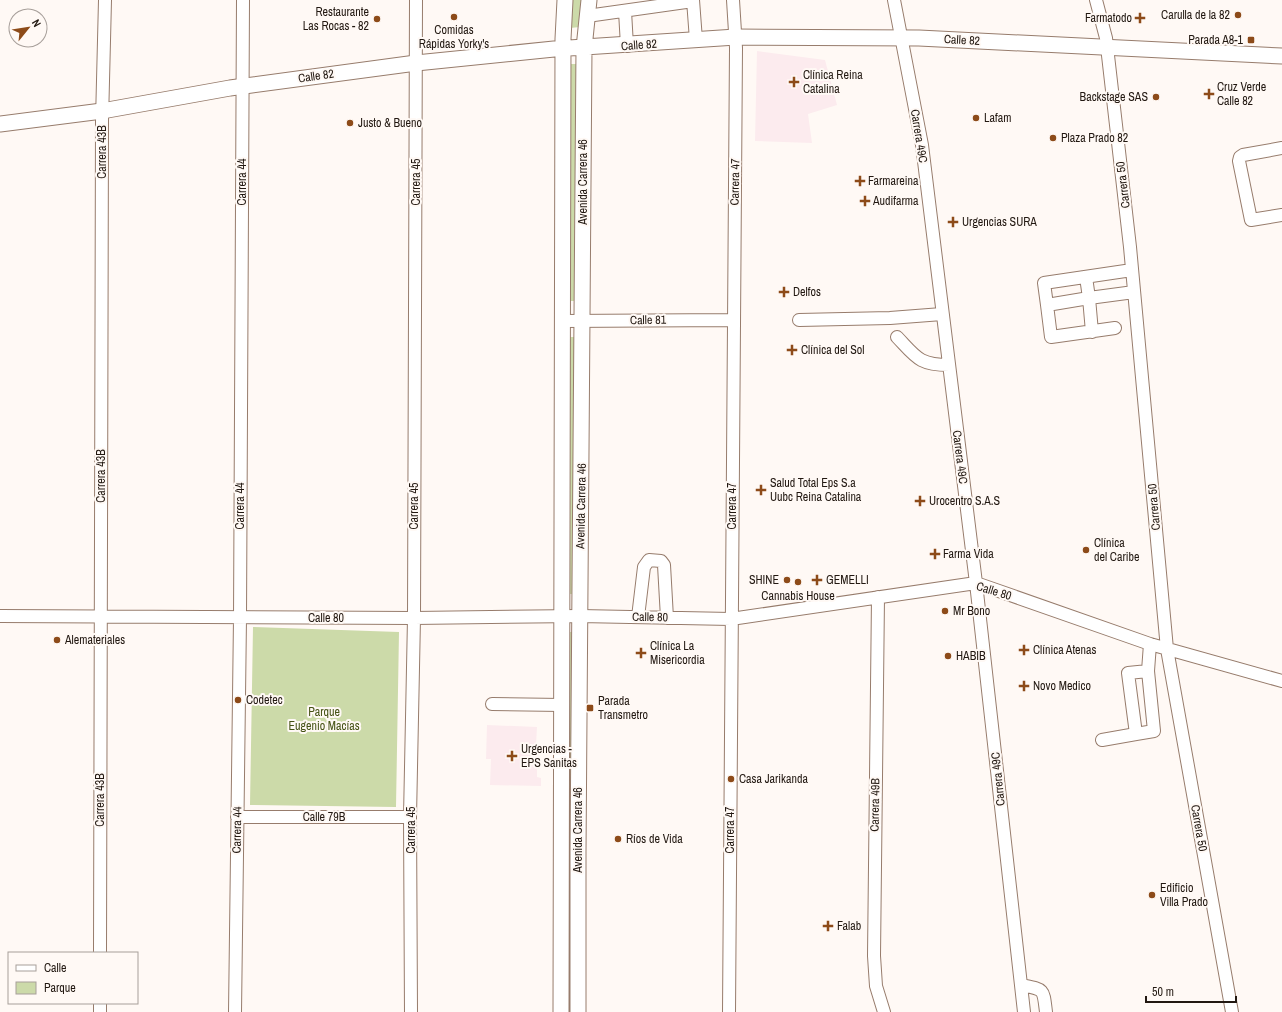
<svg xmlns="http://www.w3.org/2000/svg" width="1282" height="1012" font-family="'Archivo Narrow',sans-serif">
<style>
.medical{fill:#fcebee}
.green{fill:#ccdaa9}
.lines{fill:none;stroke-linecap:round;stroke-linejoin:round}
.minor-casing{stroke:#977c6c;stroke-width:14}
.major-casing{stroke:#977c6c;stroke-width:17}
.minor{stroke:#fff;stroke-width:12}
.major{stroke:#fff;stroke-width:15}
.poi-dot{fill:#8d4b19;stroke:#fff9f5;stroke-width:1.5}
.labels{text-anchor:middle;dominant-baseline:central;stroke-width:4;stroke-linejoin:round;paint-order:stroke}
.poi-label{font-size:12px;fill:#221811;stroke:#fff9f5;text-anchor:start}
.street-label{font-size:12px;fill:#221811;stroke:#fff9f5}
.park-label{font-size:12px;fill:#455215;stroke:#fff9f5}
</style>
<rect width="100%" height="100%" fill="#fff9f5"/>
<!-- medical -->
<path class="medical" d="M757 51 825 60 837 105 808 114 812 143 755 141Z
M487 725 537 727 536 745H541L543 748 542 751 537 754V777L541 778V786L490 785 491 759H486Z"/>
<!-- green -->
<path class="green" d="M571 0H582L580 27 570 28Z
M570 64H576L574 301H568Z
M570 337H576V594H570Z
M253 627 399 632 396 807 250 805Z
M568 632H574L571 1012H565Z"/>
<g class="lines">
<!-- minor casing -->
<g class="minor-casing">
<path id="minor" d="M693 0 696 40
M894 0 922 145 976 583 1024 1012
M1096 0 1106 38 1130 247 1167 649 1232 1012
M625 11 627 46
M587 16 693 1
M1282 148 1243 155 1240 157 1239 161 1251 220 1282 215
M1086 277 1089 298 1134 292
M1047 305 1044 283 1132 270
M799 320 890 318 942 314
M563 321 733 320
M1092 332 1089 298 1047 305 1051 337 1115 328
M897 337C916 357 919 365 949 365
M878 597 874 956 876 986 884 1012
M0 616 414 618 580 616 731 619 976 583 1150 644 1282 681
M638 617 644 567 649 560 661 561 664 565 667 618
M1148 671 1128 673 1136 734 1154 731 1148 671 1150 644
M492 704 562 705
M1102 740 1136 734
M237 817H410
M100 953 102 121 105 0
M1021 985C1045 990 1043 988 1046 1012
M100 1012V1003
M235 1012 240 618 243 0
M411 1012 410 817 414 618 416 0
M729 1012 736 48 733 0"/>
</g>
<!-- major casing -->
<g class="major-casing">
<path id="major" d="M0 124 102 111 230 88 416 63 554 49 736 37 919 38 1282 56
M561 1012 563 39 565 0
M578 1012V853L584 48 589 0"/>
</g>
<!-- minor -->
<use href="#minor" class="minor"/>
<!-- major -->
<use href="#major" class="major"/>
</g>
<!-- markers -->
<g class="poi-dot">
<circle cx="1238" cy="15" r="4"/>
<circle cx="454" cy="17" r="4"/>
<path d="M1138 12h4v4h4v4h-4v4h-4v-4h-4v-4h4z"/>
<circle cx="377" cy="19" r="4"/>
<rect x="1247" y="36" width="8" height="8" rx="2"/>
<path d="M792 76h4v4h4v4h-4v4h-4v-4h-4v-4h4z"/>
<path d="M1207 88h4v4h4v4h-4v4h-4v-4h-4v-4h4z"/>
<circle cx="1156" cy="97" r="4"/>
<circle cx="976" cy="118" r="4"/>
<circle cx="350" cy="123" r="4"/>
<circle cx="1053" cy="138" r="4"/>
<path d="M858 175h4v4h4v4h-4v4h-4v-4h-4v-4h4z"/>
<path d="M863 195h4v4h4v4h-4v4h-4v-4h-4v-4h4z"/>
<path d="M951 216h4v4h4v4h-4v4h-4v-4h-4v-4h4z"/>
<path d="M782 286h4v4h4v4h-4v4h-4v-4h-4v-4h4z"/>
<path d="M790 344h4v4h4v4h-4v4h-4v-4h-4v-4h4z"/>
<path d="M759 484h4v4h4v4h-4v4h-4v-4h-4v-4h4z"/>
<path d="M918 495h4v4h4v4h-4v4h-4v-4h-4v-4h4z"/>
<circle cx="1086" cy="550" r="4"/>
<path d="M933 548h4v4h4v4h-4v4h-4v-4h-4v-4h4z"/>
<circle cx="787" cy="580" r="4"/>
<path d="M815 574h4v4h4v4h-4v4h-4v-4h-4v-4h4z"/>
<circle cx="798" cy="582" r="4"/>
<circle cx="945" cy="611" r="4"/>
<circle cx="57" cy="640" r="4"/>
<path d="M1022 644h4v4h4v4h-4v4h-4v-4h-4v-4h4z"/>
<path d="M639 647h4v4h4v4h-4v4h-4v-4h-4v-4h4z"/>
<circle cx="948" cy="656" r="4"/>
<path d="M1022 680h4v4h4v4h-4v4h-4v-4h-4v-4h4z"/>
<circle cx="238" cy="700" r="4"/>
<rect x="586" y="704" width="8" height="8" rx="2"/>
<path d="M510 750h4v4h4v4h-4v4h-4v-4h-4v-4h4z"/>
<circle cx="731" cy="779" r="4"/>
<circle cx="618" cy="839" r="4"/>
<circle cx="1152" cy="895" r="4"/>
<path d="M826 920h4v4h4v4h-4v4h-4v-4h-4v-4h4z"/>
</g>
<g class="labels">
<!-- poi labels -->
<g class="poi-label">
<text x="369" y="12" text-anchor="end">Restaurante<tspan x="369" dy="14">Las Rocas - 82</tspan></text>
<text x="1230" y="15" text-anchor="end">Carulla de la 82</text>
<text x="1132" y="18" text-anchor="end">Farmatodo</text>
<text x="454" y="30" text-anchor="middle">Comidas<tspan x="454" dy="14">Rápidas Yorky's</tspan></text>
<text x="1243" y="40" text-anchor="end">Parada A8-1</text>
<text x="803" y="75">Clínica Reina<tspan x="803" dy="14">Catalina</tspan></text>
<text x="1217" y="87">Cruz Verde<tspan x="1217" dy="14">Calle 82</tspan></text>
<text x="1148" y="97" text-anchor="end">Backstage SAS</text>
<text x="984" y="118">Lafam</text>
<text x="358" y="123">Justo &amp; Bueno</text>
<text x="1061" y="138">Plaza Prado 82</text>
<text x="868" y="181">Farmareina</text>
<text x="873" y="201">Audifarma</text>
<text x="962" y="222">Urgencias SURA</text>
<text x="793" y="292">Delfos</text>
<text x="801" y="350">Clínica del Sol</text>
<text x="770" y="483">Salud Total Eps S.a<tspan x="770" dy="14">Uubc Reina Catalina</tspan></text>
<text x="929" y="501">Urocentro S.A.S</text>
<text x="1094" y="543">Clínica<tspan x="1094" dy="14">del Caribe</tspan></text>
<text x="943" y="554">Farma Vida</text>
<text x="779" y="580" text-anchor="end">SHINE</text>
<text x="826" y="580">GEMELLI</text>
<text x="798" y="596" text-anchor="middle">Cannabis House</text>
<text x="953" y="611">Mr Bono</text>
<text x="65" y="640">Alemateriales</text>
<text x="650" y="646">Clínica La<tspan x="650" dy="14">Misericordia</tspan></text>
<text x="1033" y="650">Clínica Atenas</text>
<text x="956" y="656">HABIB</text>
<text x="1033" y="686">Novo Medico</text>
<text x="246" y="700">Codetec</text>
<text x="598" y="701">Parada<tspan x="598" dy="14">Transmetro</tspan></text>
<text x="521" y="749">Urgencias -<tspan x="521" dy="14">EPS Sanitas</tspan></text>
<text x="739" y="779">Casa Jarikanda</text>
<text x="626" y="839">Ríos de Vida</text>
<text x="1160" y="888">Edificio<tspan x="1160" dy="14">Villa Prado</tspan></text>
<text x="837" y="926">Falab</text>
</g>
<!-- street labels -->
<g class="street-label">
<text transform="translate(962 40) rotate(3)">Calle 82</text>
<text transform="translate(639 45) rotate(-4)">Calle 82</text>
<text transform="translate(316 76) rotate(-8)">Calle 82</text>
<text transform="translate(919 136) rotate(81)">Carrera 49C</text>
<text transform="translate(102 152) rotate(-90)">Carrera 43B</text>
<text transform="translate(242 182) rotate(-90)">Carrera 44</text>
<text transform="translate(416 182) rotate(-90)">Carrera 45</text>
<text transform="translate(583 182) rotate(-90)">Avenida Carrera 46</text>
<text transform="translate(735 182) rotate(-89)">Carrera 47</text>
<text transform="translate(1123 185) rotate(-97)">Carrera 50</text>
<text transform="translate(648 320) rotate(-1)">Calle 81</text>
<text transform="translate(960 457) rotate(83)">Carrera 49C</text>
<text transform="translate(101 476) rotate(-90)">Carrera 43B</text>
<text transform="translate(240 506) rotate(-90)">Carrera 44</text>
<text transform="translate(414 506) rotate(-90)">Carrera 45</text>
<text transform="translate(581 506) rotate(-89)">Avenida Carrera 46</text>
<text transform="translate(732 506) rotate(-90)">Carrera 47</text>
<text transform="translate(1154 507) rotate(-95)">Carrera 50</text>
<text transform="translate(994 591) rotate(17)">Calle 80</text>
<text transform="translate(650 617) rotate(1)">Calle 80</text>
<text x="326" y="618">Calle 80</text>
<text transform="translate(998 779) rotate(-96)">Carrera 49C</text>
<text transform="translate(100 800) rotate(-90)">Carrera 43B</text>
<text transform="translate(875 805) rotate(-89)">Carrera 49B</text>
<text x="324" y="817">Calle 79B</text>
<text transform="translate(1199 828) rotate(80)">Carrera 50</text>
<text transform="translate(237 830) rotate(-89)">Carrera 44</text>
<text transform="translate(411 830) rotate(-90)">Carrera 45</text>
<text transform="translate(578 830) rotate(-90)">Avenida Carrera 46</text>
<text transform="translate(730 830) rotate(-90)">Carrera 47</text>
</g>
<!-- park labels -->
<g class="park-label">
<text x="324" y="712">Parque<tspan x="324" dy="14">Eugenio Macías</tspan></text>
</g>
</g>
<!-- legend -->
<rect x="8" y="952" width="130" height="52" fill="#fff9f5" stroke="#a79f9a"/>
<rect x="16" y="965" width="20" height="6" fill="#ffffff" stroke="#a79f9a"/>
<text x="44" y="972" font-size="12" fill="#221811">Calle</text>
<rect x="16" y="982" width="20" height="12" fill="#ccdaa9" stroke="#a79f9a"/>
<text x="44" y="992" font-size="12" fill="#221811">Parque</text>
<!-- north arrow -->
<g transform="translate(28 28) rotate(60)"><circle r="19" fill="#fff9f5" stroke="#a79f9a"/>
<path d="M0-3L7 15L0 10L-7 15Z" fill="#8d4b19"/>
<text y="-6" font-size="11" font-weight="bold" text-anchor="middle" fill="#221811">N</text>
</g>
<!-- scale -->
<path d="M1146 996v6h90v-6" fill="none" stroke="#221811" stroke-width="2"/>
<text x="1152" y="996" font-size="12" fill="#221811" stroke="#fff9f5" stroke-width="3" paint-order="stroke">50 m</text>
</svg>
